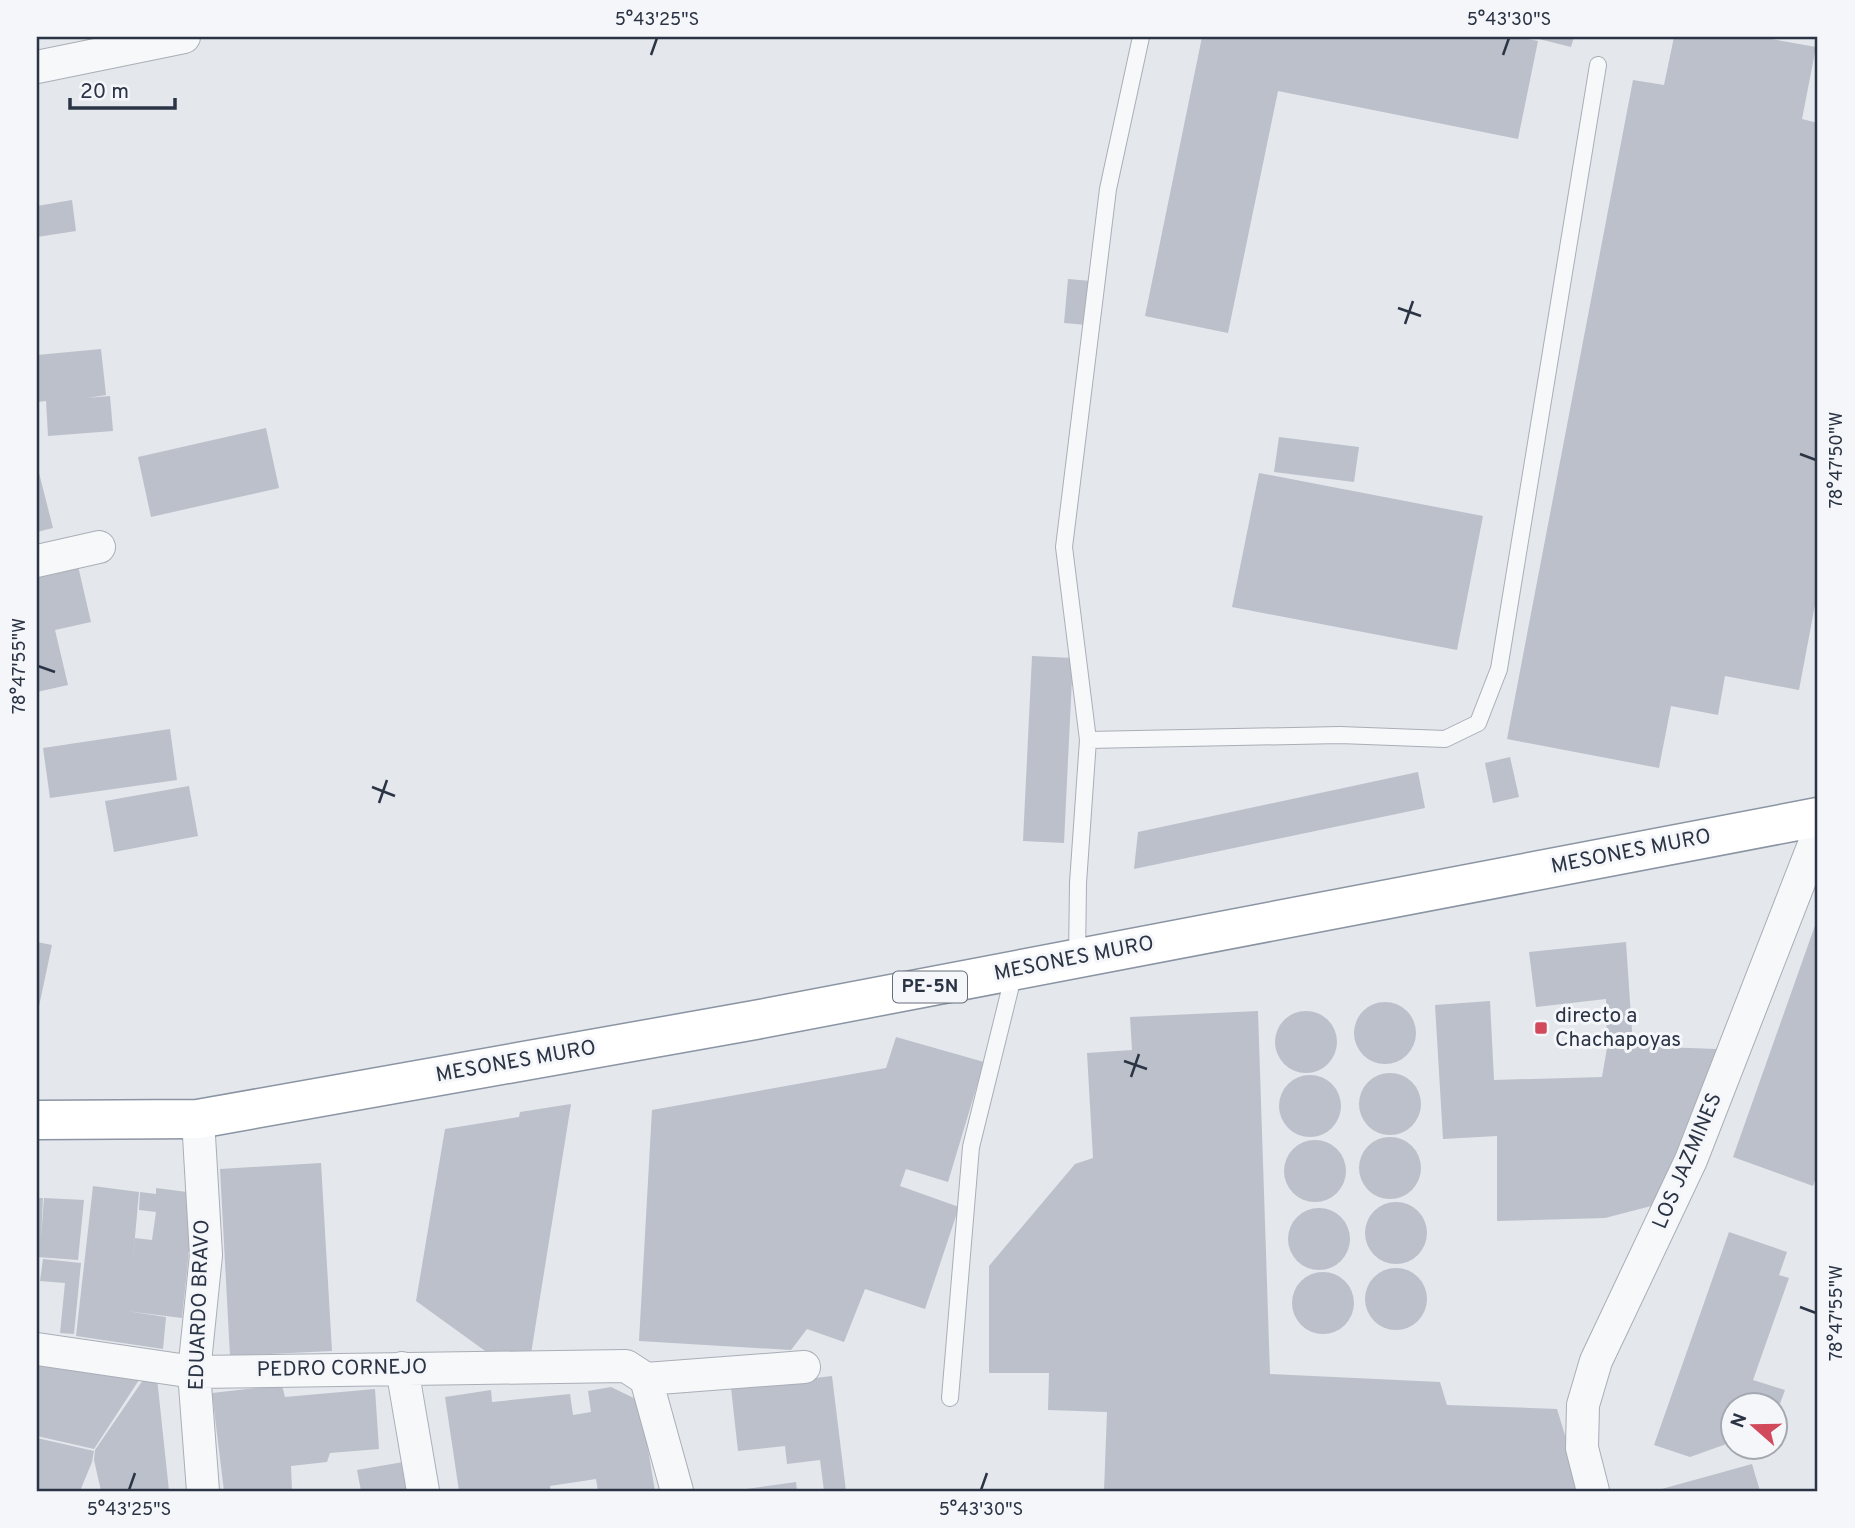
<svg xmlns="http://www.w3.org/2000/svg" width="1855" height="1528" font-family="Overpass,sans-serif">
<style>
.building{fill:#bbc0ca}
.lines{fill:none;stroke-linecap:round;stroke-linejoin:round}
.service-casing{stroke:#a9aeb7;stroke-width:18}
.minor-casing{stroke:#a9aeb7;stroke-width:34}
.trunk-casing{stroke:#8b94a3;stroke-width:41}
.service{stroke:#f7f8fa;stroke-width:16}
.minor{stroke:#f7f8fa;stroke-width:32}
.trunk{stroke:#fff;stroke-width:38}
.ticks{fill:none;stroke:#2b3445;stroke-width:2.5}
.poi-dot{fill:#d1495b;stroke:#f4f6f9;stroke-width:2.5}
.labels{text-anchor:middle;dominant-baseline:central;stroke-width:6;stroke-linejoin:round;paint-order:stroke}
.shield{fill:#f4f6f9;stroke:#676e7b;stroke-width:2}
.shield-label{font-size:19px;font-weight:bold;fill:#2b3445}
.street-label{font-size:21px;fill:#2b3445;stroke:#f4f6f9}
.poi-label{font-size:21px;fill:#2b3445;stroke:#f4f6f9;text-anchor:start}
.neatline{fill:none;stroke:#2b3445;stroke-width:2.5}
.ticks-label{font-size:18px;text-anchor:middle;fill:#2b3445}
</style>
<rect width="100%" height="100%" fill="#e4e7ec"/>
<!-- building -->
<path class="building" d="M1202 37H1518L1538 41 1518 139 1278 91 1228 333 1145 316Z
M1531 37H1574L1571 47Z
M1674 37H1760L1816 47 1802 119 1818 123V589L1799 690 1725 676 1718 715 1671 706 1659 768 1507 739 1633 80 1664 85Z
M72 200 76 231 37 237V206Z
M1068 279 1091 281 1087 325 1064 323Z
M101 349 106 395 87 398 110 396 113 431 48 436 46 401 37 402V355Z
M266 428 279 488 151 517 138 457Z
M1279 437 1359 447 1354 482 1274 472Z
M37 465 53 528 37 532Z
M1259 473 1483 516 1457 650 1232 607Z
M78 566 91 622 55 630 68 685 37 692V576Z
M1032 656 1073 658 1064 843 1023 841Z
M170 729 177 780 50 798 43 748Z
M1510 757 1519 797 1493 803 1485 763Z
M1418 772 1425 808 1134 869 1138 832Z
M189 786 198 836 114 852 105 801Z
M1818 917V1172L1813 1186 1733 1157Z
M37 942 52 945 38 1011H37Z
M1626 942 1633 1046 1717 1049 1655 1205 1605 1218 1497 1221V1136L1443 1139 1435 1005 1490 1001 1494 1080 1602 1077 1607 1048 1606 999 1536 1007 1529 952Z
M1354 1033a31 31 0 1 1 62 0a31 31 0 1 1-62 0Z
M1275 1042a31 31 0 1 1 62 0a31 31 0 1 1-62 0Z
M1258 1011 1270 1374 1440 1382 1447 1405 1557 1409 1582 1491H1104L1107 1412 1048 1410 1049 1373H989V1266L1075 1164 1093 1158 1087 1053 1132 1050 1130 1017Z
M896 1037 984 1062 948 1182 906 1169 900 1186 959 1207 925 1309 865 1289 844 1342 807 1329 791 1350 639 1341 652 1110 886 1068Z
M1359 1104a31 31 0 1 1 62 0a31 31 0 1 1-62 0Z
M1279 1106a31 31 0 1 1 62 0a31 31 0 1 1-62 0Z
M571 1104 530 1360 488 1353 416 1301 445 1129 519 1117 520 1112Z
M1359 1168a31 31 0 1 1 62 0a31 31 0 1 1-62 0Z
M1284 1171a31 31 0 1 1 62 0a31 31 0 1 1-62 0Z
M321 1163 332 1351 230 1356 220 1169Z
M93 1186 139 1192 132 1270 135 1238 152 1240 156 1212 139 1210 140 1192 156 1194V1188L195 1193 182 1318 126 1311 166 1317 163 1349 76 1336Z
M37 1198H43L41 1239 44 1198 84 1200 78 1260 37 1257Z
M1365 1233a31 31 0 1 1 62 0a31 31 0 1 1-62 0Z
M1288 1239a31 31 0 1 1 62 0a31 31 0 1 1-62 0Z
M1729 1232 1787 1252 1779 1275 1789 1278 1753 1380 1785 1390 1775 1418 1774 1405H1732V1442L1690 1457 1654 1445Z
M43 1259 81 1263 74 1334 60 1333 65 1283 40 1281Z
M1365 1299a31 31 0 1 1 62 0a31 31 0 1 1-62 0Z
M1292 1303a31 31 0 1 1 62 0a31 31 0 1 1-62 0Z
M37 1363 139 1380 94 1449 37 1436Z
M832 1376 846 1491H824L820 1460 787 1464 785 1446 738 1451 731 1388Z
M157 1378 169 1491H101L94 1460 95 1450 143 1380Z
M282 1385 285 1397 375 1389 379 1449 330 1453 327 1462 291 1466 292 1491H224L212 1393Z
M611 1387 640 1401 655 1491H598L596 1479 550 1486 551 1491H459L445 1397 491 1390 492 1402 570 1394 573 1415 591 1412 588 1391Z
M37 1438 94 1451 92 1462 80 1491H37Z
M409 1461 414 1491H361L357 1470Z
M1752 1464 1760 1491H1658V1490Z
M796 1482 797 1491H739V1490Z"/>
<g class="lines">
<!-- service casing -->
<g class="service-casing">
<path id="service" d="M1088 740 1340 735 1445 739 1478 723 1499 669 1598 65
M1077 958 1078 883 1088 740 1064 547 1108 189 1141 37
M950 1398 971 1147 1014 973"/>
</g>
<!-- minor casing -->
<g class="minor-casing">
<path id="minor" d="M37 67 184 37
M37 561 99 547
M198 1119 206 1255 194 1372 203 1491
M37 1349 194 1372 626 1366 646 1379
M402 1368 423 1491
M646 1379 804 1367
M646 1379 677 1491
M1593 1491 1582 1448 1583 1405 1596 1361 1691 1160 1818 834"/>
</g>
<!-- trunk casing -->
<g class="trunk-casing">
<path id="trunk" d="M37 1120 198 1119 755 1020 1818 817"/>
</g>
<!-- service -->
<use href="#service" class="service"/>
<!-- minor -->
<use href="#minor" class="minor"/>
<!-- trunk -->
<use href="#trunk" class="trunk"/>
</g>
<!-- ticks -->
<path class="ticks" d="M651 55 657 38M1503 55 1509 38M1398 308 1421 316M1405 324 1413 301M1800 454 1816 460M38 666 55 672M372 787 395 796M379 803 387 780M1124 1061 1147 1069M1131 1077 1139 1054M1800 1307 1816 1313M129 1490 135 1473M981 1490 987 1473"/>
<!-- markers -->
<rect class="poi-dot" x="1534" y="1021" width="14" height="14" rx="3.5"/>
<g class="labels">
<!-- shield labels -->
<rect class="shield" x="893" y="971.5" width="74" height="31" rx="5"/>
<g class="shield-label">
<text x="930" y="987">PE-5N</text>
</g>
<!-- street labels -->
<g class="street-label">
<text transform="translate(1631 852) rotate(-11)">MESONES MURO</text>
<text transform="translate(1074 959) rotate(-11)">MESONES MURO</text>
<text transform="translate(516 1062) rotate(-10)">MESONES MURO</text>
<text transform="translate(1688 1161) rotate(-67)">LOS JAZMINES</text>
<text transform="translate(200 1305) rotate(-88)">EDUARDO BRAVO</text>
<text transform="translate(342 1369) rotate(-1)">PEDRO CORNEJO</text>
</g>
<!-- poi labels -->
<g class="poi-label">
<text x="1555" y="1016">directo a<tspan x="1555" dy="24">Chachapoyas</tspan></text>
</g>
</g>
<!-- border -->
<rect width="1855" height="1528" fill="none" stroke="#f4f6f9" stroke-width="77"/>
<!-- north arrow -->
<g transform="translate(1754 1426) rotate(290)"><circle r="33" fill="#f4f6f9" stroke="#a4a8b1" stroke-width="2"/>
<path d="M0-5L12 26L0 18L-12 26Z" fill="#d1495b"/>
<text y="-10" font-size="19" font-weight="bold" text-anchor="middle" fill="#2b3445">N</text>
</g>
<!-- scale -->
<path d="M70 98v10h105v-10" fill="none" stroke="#2b3445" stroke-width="3.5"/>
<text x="80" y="98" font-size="21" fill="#2b3445" stroke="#f4f6f9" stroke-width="5" paint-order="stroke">20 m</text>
<rect x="38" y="38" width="1778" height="1452" class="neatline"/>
<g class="ticks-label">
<text x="657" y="25">5°43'25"S</text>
<text x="1509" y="25">5°43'30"S</text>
<text transform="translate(1836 460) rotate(-90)" y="6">78°47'50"W</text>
<text transform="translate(19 666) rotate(-90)" y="6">78°47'55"W</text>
<text transform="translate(1836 1313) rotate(-90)" y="6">78°47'55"W</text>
<text x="129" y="1515">5°43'25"S</text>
<text x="981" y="1515">5°43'30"S</text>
</g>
</svg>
